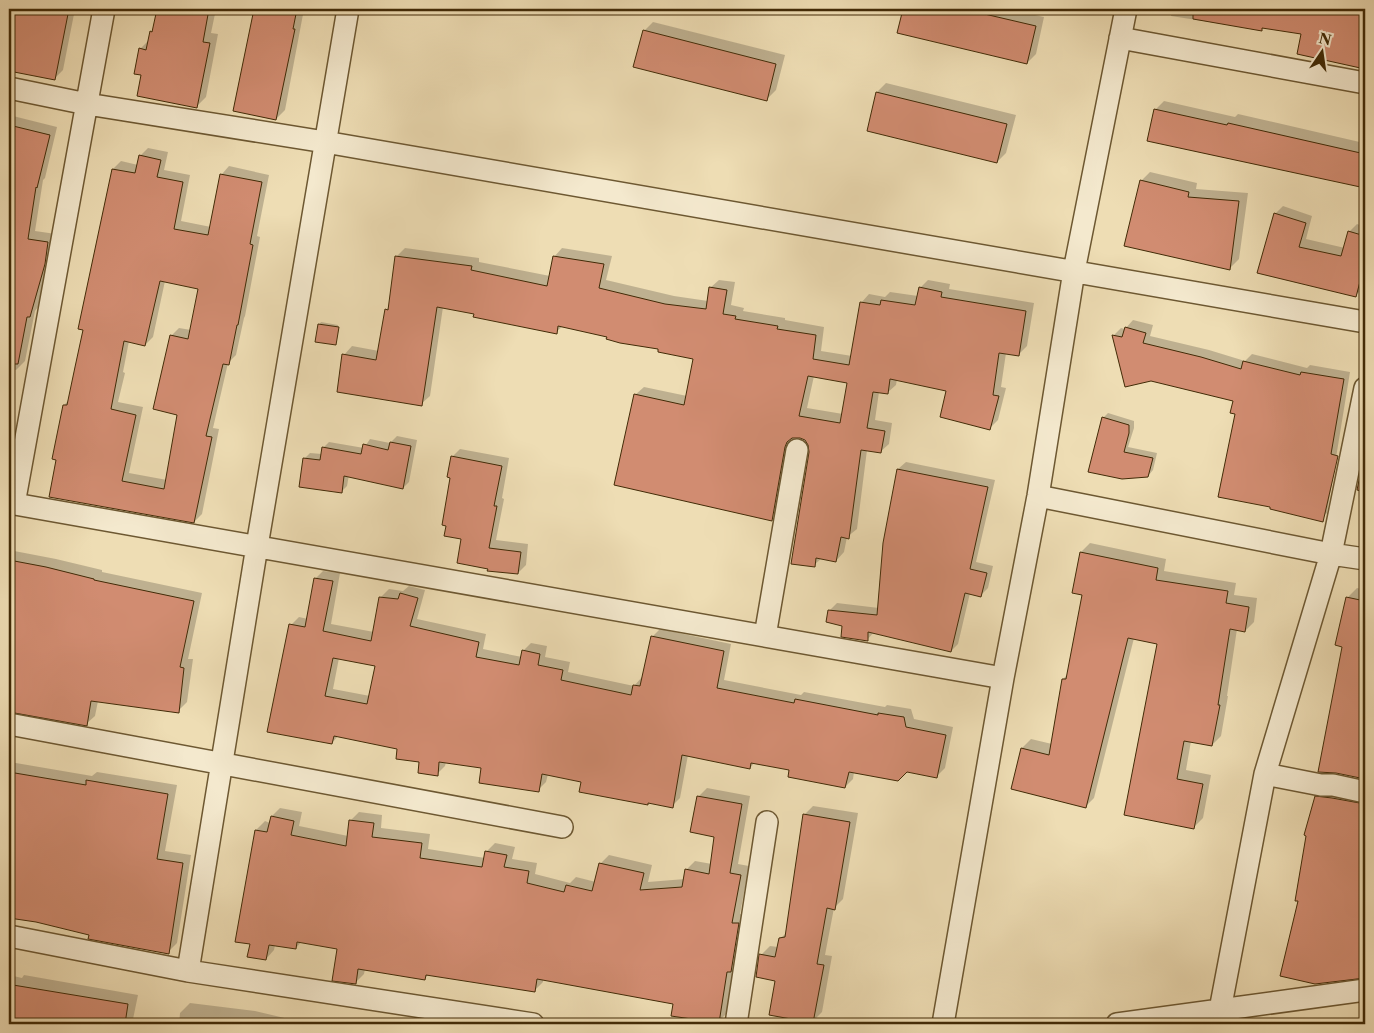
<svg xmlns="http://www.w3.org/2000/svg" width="1374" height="1033" font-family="'Libre Caslon Text',serif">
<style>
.shadow{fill:#0003;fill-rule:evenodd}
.building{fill:#d18c71;stroke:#422b07;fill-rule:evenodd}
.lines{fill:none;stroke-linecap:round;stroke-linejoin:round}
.street-casing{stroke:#6d5832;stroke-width:24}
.street{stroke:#f4e9ce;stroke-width:21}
</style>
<rect width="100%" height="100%" fill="#eeddb4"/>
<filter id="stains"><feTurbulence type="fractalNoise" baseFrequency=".004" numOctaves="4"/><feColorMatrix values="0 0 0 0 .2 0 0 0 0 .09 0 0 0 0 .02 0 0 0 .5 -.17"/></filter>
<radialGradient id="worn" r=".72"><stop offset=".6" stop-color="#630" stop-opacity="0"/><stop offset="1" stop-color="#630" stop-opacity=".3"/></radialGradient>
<!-- shadow -->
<path class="shadow" d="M9 9H75L63 70 54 79 9 70Z
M158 9H216L211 33 218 34 206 97 197 106 142 74 140 49 149 40 151 32 154 28Z
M255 9H304L285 110 276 119 235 110Z
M645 9H657L655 11Z
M904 9H1008L1044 17 1036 54 1027 63 898 32Z
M1172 9H1365V67L1298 53 1302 34 1264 27 1261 30 1171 16Z
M653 22 785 55 776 90 767 99 644 31Z
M886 83 1016 115 1006 153 997 162 868 130 877 92Z
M1164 101 1235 117 1238 114 1364 143 1365 141V185L1148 140 1155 110Z
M13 116 57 127 45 178 43 180 35 231 56 234 53 255 38 307 35 311 25 361 16 370 12 369 9 388V121Z
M148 148 168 152 164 170 190 175 181 221 211 227 222 174 229 166 269 175 257 236 260 237 245 316 244 318 236 355 228 363 213 428 219 429 202 514 194 522 57 459 64 405 69 400 77 367 113 169 121 161 138 165 140 156ZM165 281 200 288 191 330 179 328 171 336 178 414 167 480 129 473 143 407 118 402 125 373 123 372 129 341 145 345 153 337Z
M1150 172 1197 183 1196 189 1248 193 1239 259 1230 268 1141 181Z
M1283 206 1312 216 1306 239 1345 248 1349 232 1357 224 1365 227V280L1363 288 1355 296 1258 272 1275 214Z
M405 248 479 258V262L550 276 554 257 562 248 612 256 606 280 674 296 708 301 710 288 719 280 735 282 731 305 744 308 743 311 785 318V320L824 327 821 351 852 356 861 303 869 294 885 297 890 292 918 296 920 288 928 280 950 284 949 289 1034 303 1027 346 1018 355 1006 353 1001 387 1006 388 998 420 990 428 948 390 897 379 896 385 887 393 879 392 875 420 892 423 889 444 880 452 867 450 857 529 847 537 844 552 836 561 822 558 814 565 811 452 810 445 805 439 800 437 793 438 780 511 772 519 635 395 644 387 687 396 694 359 660 348 563 326 556 332 443 307 430 396 421 404 344 355 352 346 379 351 386 310 390 306 396 257ZM814 376 848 382 843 414 807 408Z
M1133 320 1153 325 1150 336 1209 350 1245 361 1252 354 1307 368 1310 365 1350 372 1327 513 1319 520 1236 413 1235 400 1114 335 1121 328 1125 329Z
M321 322 338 325 335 344 319 325Z
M1108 413 1134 421V428L1128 447 1157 453 1153 470 1148 476 1122 478 1103 418Z
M397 436 417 440 409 482 403 488 349 475 347 486 341 492 304 459 310 453 322 454 323 448 329 442 364 448 370 439 390 443Z
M460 449 509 458 502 498 504 499 496 540 528 544 526 565 518 573 462 538 452 477V457Z
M906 462 995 480 976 562 993 566 988 588 981 595 970 593 958 644 951 651 874 632 867 640 844 625 829 611 837 603 879 608 884 543 898 469Z
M1090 543 1166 559 1164 571 1236 583 1234 595 1257 598 1254 622 1245 631 1237 629 1227 696H1228L1221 736 1212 745 1191 741 1186 770 1211 775 1203 818 1194 827 1125 814 1158 643 1134 638 1094 798 1085 807 1012 789 1022 748 1031 739 1052 744 1063 679 1068 674 1083 594 1081 552Z
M9 550 56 559 102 570V572L202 593 188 659H193L187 702 178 711 98 701 95 716 86 724 9 711Z
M323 571 340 573 331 624 374 632 381 597 389 589 403 591 409 586 425 590 417 619 486 634 483 649 522 657 523 651 531 643 547 646 545 657 570 662 568 672 634 686 642 677 652 637 660 629 731 644 724 680 801 695 804 692 885 707 887 705 911 709 914 719 953 727 945 768 937 776 907 770 854 772 853 779 845 787 790 769 755 762 750 768 688 755 680 798 672 806 649 802 648 804 583 781 548 774 546 782 538 790 483 767 446 762 445 766 437 774 421 761 399 748 338 736 332 743 291 625 299 617 308 619 315 579ZM339 658 376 665 370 696 333 689Z
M1357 588 1365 590V778L1336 772 1347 598Z
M10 762 92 776 97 772 177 785 165 851 191 855 177 943 168 952 36 921 9 917Z
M707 788 750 796 738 864 749 866 740 914 747 915 727 1013 718 1022 674 1003 543 979V982L534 991 429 974 425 978 365 969 364 974 355 983 339 948 302 941 296 948 275 945 274 950 266 959 251 943 256 830 265 821 270 823 272 816 280 808 302 812 299 826 348 836 350 821 359 812 382 815 381 828 430 834 428 849 485 858 486 852 495 843 515 847 512 859 537 863 535 874 570 883 576 877 596 882 600 864 609 855 652 865 648 882 685 879 686 870 695 861 712 864 716 836 698 797Z
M1325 788 1365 794V977L1299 900 1316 797Z
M813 806 858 813 843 899 834 908 825 955 832 956 822 1012 813 1021 777 980 761 955 770 946 778 947 780 939 787 932 804 815Z
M9 975 22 978 24 975 138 995 132 1024H9Z
M190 1003 255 1011 310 1024H179L180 1013Z
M1356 1019 1357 1024H1308Z"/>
<!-- building -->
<path class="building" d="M9 9H69L55 80 9 71Z
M157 9H209L203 42 210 43 197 108 137 96 141 75 134 74 139 48 146 50 150 31 152 32Z
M254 9H297L293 29H295L276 120 233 111Z
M903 9H963L1036 26 1027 64 897 33Z
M1193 9H1365V69L1297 54 1301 34 1262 28V31L1193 19Z
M643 30 776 64 767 101 633 67Z
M876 92 1007 124 997 163 867 131Z
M1154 109 1227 125 1228 123 1365 154V188L1147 141Z
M9 125 50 135 37 188 36 187 28 239 48 242 45 264 30 317H27L18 364H9Z
M139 155 161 160 157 177 183 182 174 229 208 235 220 174 262 182 250 244 253 245 238 325H237L229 365 223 364 206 436 212 437 194 523 49 497 56 460 52 459 63 405H67L75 367 83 330 78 329 112 169 135 173ZM160 281 198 289 188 339 170 335 153 409 177 415 164 489 122 481 136 415 111 409 124 341 145 346Z
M1140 180 1189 192 1188 197 1239 201 1230 270 1124 246Z
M1274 213 1306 223 1299 247 1341 256 1348 231 1365 236V262L1356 297 1257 273Z
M395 256 472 266 471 270 547 286 553 256 604 264 599 288 665 304 706 309 709 287 727 290 723 314 736 316 735 319 778 326 777 329 816 335 813 359 849 365 860 302 880 305 881 300 915 305 919 287 942 292 941 297 1026 311 1019 356 999 353 993 395 999 396 990 430 940 417 946 391 890 379 888 394 873 392 867 428 885 431 881 453 861 450 849 539 841 537 836 562 816 558 815 567 791 564 809 452 808 445 805 440 800 438H792L787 442 785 447 772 521 614 485 634 394 684 405 693 359 658 352V349L620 343 606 339 607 337 558 326 557 334 473 317 474 314 437 307 422 406 337 392 342 354 376 360 385 309 388 310ZM808 376 847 383 840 423 799 416Z
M318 324 339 327 336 345 315 342Z
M1125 327 1146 333 1143 343 1201 357 1241 369 1243 361 1300 375 1301 372 1344 379 1331 454 1338 456 1323 522 1270 509V507L1218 497 1235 414 1230 413 1233 401 1151 381 1125 387 1112 335 1122 337Z
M1102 417 1129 425V433L1124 452 1153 458 1148 477 1122 479 1088 472Z
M390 442 411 446 403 489 344 476 342 493 299 487 303 458 320 460 322 447 361 454 363 444 388 450Z
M451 456 502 466 494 506H497L489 548 521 552 518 574 487 571 488 569 457 563 461 539 444 536 446 526 442 525 450 478 447 477Z
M1362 466H1365V492L1357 490Z
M897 469 988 487 970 569 987 573 981 597 965 593 951 652 868 632V641L841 637 842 626 826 622 828 610 877 615 883 543Z
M1080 552 1158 568 1156 580 1228 591 1226 603 1249 607 1245 632 1230 629 1218 705H1220L1212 746 1184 741 1177 779 1203 784 1194 829 1124 815 1157 644 1128 638 1086 808 1011 789 1021 748 1049 755 1062 679H1066L1082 595 1072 593Z
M9 560 46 567 94 579V580L194 601 180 667 184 668 179 713 91 701 87 726 9 712Z
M314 578 333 581 323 631 371 641 379 597 398 599 400 593 418 598 410 626 479 642 476 657 519 665 522 650 540 654 538 665 563 670 561 680 631 695 633 685 640 686 651 636 724 651 717 688 794 703 795 699 878 715V713L904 717 906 727 946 735 937 778 907 772 898 781 849 772 845 788 788 777 789 770 751 763 750 769 682 755 673 808 648 803V805L579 792 581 782 542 774 539 792 479 783 481 768 439 762 438 776 418 773 419 762 396 759 397 749 334 736 332 744 267 732 289 624 305 627ZM333 658 375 666 367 704 325 696Z
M1346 597 1365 601V779L1336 773 1318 772 1342 647 1335 645Z
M9 772 86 785V780L168 794 157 859 183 863 169 954 88 939 89 935 36 922 9 918Z
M697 796 742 804 730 873 741 875 732 923H739L731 972H727L719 1023 671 1016 673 1004 537 979 535 992 426 975 425 980 358 969 356 984 332 981 337 949 297 942 296 949 269 945 266 960 247 957 250 944 235 942 255 830 267 832 271 816 294 821 291 835 346 846 349 820 374 823 372 837 422 843 420 858 482 867 485 851 507 855 504 867 529 871 527 883 564 892 566 885 592 891 599 863 644 873 640 890 682 887 685 869 709 874 714 837 690 832Z
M1315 796 1332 798 1365 804V978L1315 984 1280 976 1298 901H1295L1306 836 1304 835Z
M803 814 850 822 835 910 827 908 817 964 824 965 813 1023 769 1015 775 981 756 977 759 954 775 957 779 938 785 937Z
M13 985 128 1004 125 1024H9V1010Z"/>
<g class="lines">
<!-- street casing -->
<g class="street-casing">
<path id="street" d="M1120 38 1365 83
M9 88 87 104 325 142 1365 322
M1038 496 1331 554 1365 559
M9 503 1003 678
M14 504 104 9
M765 636 797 450
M9 724 562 827
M1265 774 1321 785H1333L1365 792
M9 936 188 971 533 1024
M188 971 257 546 348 9
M1220 1010 1265 774 1331 554 1365 388
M736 1024 767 822
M943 1024 1003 678 1038 496 1074 271 1126 9
M1117 1024 1365 990"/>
</g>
<!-- street -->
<use href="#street" class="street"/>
</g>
<!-- margin -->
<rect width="1374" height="1033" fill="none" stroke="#eeddb4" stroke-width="30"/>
<rect x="10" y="10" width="1354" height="1013" fill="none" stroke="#422b07" stroke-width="2.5"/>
<rect x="15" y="15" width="1344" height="1003" fill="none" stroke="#422b07"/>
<!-- north arrow -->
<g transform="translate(1322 52) rotate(13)" stroke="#f4e9ce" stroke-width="4" paint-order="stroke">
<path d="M0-4L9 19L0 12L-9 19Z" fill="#422b07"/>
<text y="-8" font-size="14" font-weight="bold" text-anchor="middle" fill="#422b07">N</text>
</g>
<rect width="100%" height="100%" filter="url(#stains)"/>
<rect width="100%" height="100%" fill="url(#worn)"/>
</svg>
